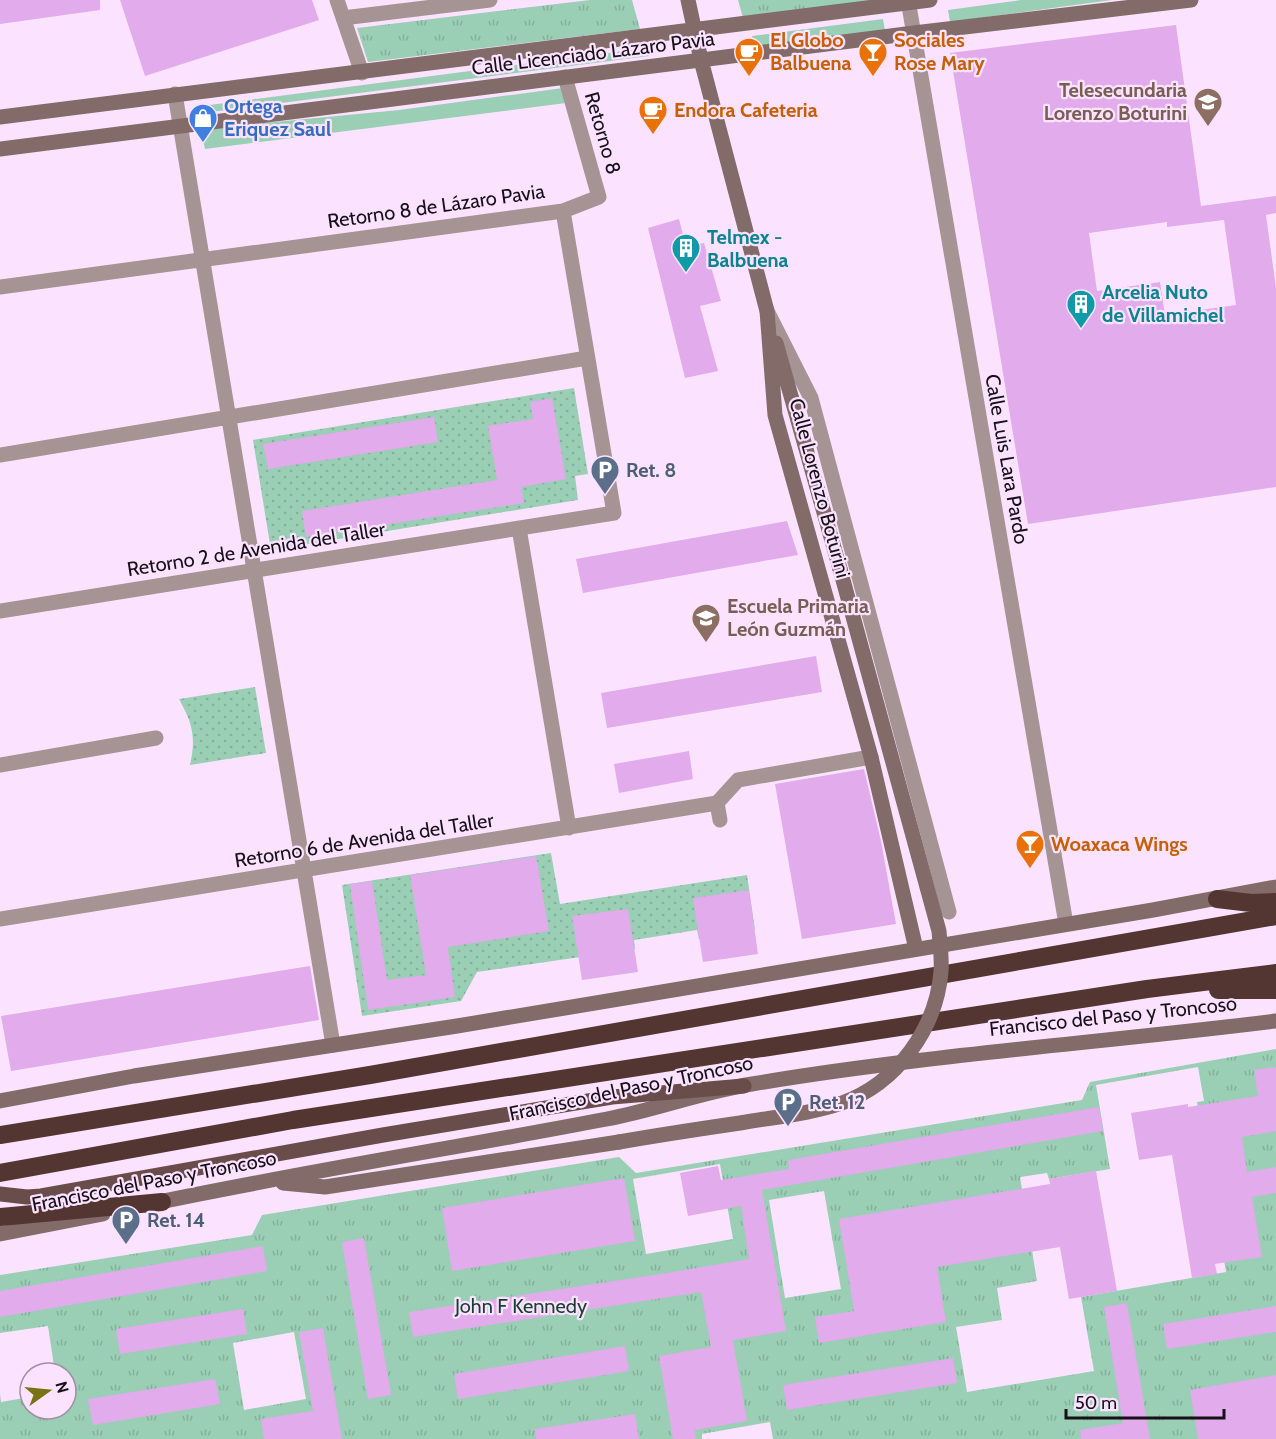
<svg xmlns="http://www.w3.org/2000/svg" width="1276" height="1439" font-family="Cabin,sans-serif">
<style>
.grass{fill:url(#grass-dots)}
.park{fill:url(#park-tufts);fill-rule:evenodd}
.garden{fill:#9acfb5}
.building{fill:#e1abec;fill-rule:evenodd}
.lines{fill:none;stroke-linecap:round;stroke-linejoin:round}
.street{stroke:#a59493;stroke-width:15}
.secondary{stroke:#826b68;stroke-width:15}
.primary{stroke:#694d4b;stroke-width:15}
.highway{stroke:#533532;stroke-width:18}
.secondary-bridge{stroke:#826b68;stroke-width:15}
.labels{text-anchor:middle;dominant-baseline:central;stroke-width:4.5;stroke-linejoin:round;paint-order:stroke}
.food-label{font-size:20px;font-weight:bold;fill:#c56008;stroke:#fbe3ff;text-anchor:start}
.street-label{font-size:20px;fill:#171019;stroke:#fbe3ff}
.education-label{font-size:20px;font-weight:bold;fill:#785e54;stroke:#fbe3ff;text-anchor:end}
.shop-label{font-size:20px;font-weight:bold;fill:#366cbe;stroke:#fbe3ff;text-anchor:start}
.culture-label{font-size:20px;font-weight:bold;fill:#0d838f;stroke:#fbe3ff;text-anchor:start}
.service-label{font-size:20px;font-weight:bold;fill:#4e5e75;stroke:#fbe3ff;text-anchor:start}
.park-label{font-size:20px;fill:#17402f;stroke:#fbe3ff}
</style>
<defs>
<pattern id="grass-dots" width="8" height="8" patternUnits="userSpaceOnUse" patternTransform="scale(1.5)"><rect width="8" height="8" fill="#9acfb5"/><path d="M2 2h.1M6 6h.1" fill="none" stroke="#84b19b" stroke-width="1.8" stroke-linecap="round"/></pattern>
<pattern id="park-tufts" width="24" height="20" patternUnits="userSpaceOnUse" patternTransform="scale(1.5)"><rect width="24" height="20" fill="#9acfb5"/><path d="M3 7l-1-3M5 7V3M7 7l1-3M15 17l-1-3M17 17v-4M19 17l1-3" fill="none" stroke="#84b19b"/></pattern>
</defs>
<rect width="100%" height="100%" fill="#fbe3ff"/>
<!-- grass -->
<path class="grass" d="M574 388 588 474 575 476 578 500 271 550 253 440Z
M255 687 266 753 190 765C196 738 193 724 179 699Z
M551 853 560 904 747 875 755 930 699 939 697 930 634 940 635 949 477 972 461 1001 362 1016 342 885Z"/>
<!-- park -->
<path class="park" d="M590 0H632L640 29 368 62 357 28Z
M738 0H875L743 18Z
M1276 1049V1439H773L770 1422 702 1434V1439H0V1394L1 1402 30 1397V1409H66V1373H55L48 1326 0 1333V1275L252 1235 262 1215 619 1157 636 1173 1082 1100 1090 1082ZM1198 1067 1204 1101 1197 1102 1226 1272 1081 1297 1094 1371 967 1392 956 1327 1002 1320 997 1288 1037 1281 1020 1177 1047 1173 1049 1179 1110 1169 1096 1085ZM720 1164 733 1239 646 1254 633 1179ZM824 1191 841 1289 785 1298 769 1200ZM294 1332 306 1399 244 1410 233 1343Z"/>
<!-- garden -->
<path class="garden" d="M1021 0H1112L950 22 948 10Z
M883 19 885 30 755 46 752 36Z
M647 48 649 56 195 114 194 107Z
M563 88 566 103 205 149 201 129 399 110Z"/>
<!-- building -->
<path class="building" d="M0 0H100V10L0 24Z
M120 0H312L319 20 145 76Z
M1176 25 1201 206 1276 196V213L1266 215 1276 288V487L1028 524 950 53ZM1224 220 1236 305 1165 315 1160 282 1097 291 1089 233 1167 222V227Z
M679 219 686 246 704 243 721 301 700 306 718 371 685 378 648 228Z
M552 398 566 479 521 487 524 503 306 537 302 511 497 480 488 426 533 419 530 402Z
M434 417 438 442 268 469 263 444Z
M787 521 798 555 583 593 576 559Z
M816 656 822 692 607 728 601 693Z
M689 751 693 779 619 793 614 764Z
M864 769 881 841 896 924 802 939 775 784Z
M536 856 549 931 448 947 455 997 368 1010 350 884 372 881 387 980 426 975 410 875Z
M749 890 758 954 703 962 693 898Z
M628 909 638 972 582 980 572 916Z
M310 966 319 1020 11 1071 1 1016Z
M1276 1067V1131L1242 1137 1247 1172 1276 1167V1193L1252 1197 1262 1257 1215 1264 1217 1274 1192 1278 1172 1155 1139 1160 1131 1113 1188 1104V1107L1258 1096 1254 1070Z
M1099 1107 1103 1131 762 1190 786 1331 733 1340 747 1421 695 1430 696 1439H673L659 1356 711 1347 701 1292 413 1337 409 1312 667 1273 749 1259 741 1206 688 1216 680 1173 718 1166 721 1180 789 1169 788 1160Z
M1096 1171 1117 1291 1069 1299 1060 1247 937 1267 946 1322 819 1343 815 1317 854 1311 839 1219 1050 1184 1049 1179Z
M624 1178 635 1241 452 1271 442 1208Z
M364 1238 391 1395 368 1399 342 1242Z
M263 1246 267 1271 0 1317V1291Z
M1127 1303 1150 1439H1081L1080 1430 1123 1423 1104 1307Z
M1276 1306V1332L1167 1349 1163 1324Z
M243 1309 247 1334 120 1354 116 1329Z
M323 1328 342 1439H264L261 1419 313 1411 299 1332Z
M625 1346 629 1371 458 1399 454 1374Z
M953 1358 957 1383 787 1410 783 1385Z
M1276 1375V1439H1198L1190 1390Z
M215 1379 220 1404 93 1425 88 1399Z
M635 1414 639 1439H536L535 1429Z"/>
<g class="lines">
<!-- street -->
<path class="street" d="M337 0 362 73
M908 0 1066 924
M343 18 490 0
M175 94 333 1045
M0 287 563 211 599 197 565 77
M767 311 811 398 949 912
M0 455 587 358
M519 528 569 828
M0 611 614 513 563 211
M0 765 156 738
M717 803 738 780 871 757
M0 919 717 803 720 820"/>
<!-- secondary -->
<path class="secondary" d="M688 0 701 60 767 311 775 415 871 757 916 949
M0 117 930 0
M0 149 914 33 1191 0
M776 343 840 569
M0 1101 134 1076 457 1026 1153 910 1276 887
M283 1183 325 1187 619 1142
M150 1204C302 1172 455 1148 607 1119 654 1110 699 1093 746 1085 922 1055 1100 1043 1276 1021
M0 1234 103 1214"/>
<!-- primary -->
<path class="primary" d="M0 1194 27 1197 41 1196 383 1135 612 1097 744 1086"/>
<!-- highway -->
<path class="highway" d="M1217 899 1251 903 1276 902
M1218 990H1276
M0 1135 370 1075 1276 916
M0 1173 293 1120 1147 989 1276 973
M0 1217 162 1202"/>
<!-- secondary-bridge -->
<path class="secondary-bridge" d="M619 1142C659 1135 699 1129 740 1123 774 1117 810 1114 842 1103 897 1083 936 1029 941 972 942 958 940 944 939 931L840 569"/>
</g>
<!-- icons -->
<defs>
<g id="cafe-pin" transform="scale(1.5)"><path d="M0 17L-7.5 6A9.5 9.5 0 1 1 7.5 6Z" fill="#e8710a" stroke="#fbe3ff"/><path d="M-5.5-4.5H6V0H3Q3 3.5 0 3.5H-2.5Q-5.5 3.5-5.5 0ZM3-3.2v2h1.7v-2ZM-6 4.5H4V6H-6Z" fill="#fff"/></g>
<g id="bar-pin" transform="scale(1.5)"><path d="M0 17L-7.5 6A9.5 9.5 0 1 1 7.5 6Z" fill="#e8710a" stroke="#fbe3ff"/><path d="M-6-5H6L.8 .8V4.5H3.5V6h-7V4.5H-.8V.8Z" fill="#fff"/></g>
<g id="school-pin" transform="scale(1.5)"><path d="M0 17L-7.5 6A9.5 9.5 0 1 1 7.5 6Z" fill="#8d6e63" stroke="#fbe3ff"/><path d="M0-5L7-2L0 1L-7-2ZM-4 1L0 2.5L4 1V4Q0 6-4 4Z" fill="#fff"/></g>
<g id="shop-pin" transform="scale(1.5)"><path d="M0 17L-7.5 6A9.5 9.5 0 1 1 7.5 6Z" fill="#3f7fe0" stroke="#fbe3ff"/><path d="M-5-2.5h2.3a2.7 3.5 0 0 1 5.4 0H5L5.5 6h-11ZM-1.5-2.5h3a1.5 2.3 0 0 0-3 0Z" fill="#fff"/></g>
<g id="building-pin" transform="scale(1.5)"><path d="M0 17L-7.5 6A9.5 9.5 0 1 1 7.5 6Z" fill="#0f9aa8" stroke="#fbe3ff"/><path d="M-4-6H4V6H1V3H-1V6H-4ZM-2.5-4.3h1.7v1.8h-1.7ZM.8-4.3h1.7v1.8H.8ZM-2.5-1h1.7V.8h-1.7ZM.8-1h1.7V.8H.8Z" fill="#fff"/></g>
<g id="parking-pin" transform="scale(1.5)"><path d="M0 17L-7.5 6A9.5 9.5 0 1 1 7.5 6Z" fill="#5c6f8a" stroke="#fbe3ff"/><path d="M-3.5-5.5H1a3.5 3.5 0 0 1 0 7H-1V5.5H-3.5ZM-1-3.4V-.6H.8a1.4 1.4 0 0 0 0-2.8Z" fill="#fff"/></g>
</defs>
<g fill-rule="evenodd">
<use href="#cafe-pin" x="749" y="52"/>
<use href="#bar-pin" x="873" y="52"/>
<use href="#school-pin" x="1208" y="102"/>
<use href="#cafe-pin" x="653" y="110"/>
<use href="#shop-pin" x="203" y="118"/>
<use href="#building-pin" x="686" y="248"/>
<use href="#building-pin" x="1081" y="304"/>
<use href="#parking-pin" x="605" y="470"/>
<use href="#school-pin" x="706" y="618"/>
<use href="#bar-pin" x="1030" y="844"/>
<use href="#parking-pin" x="788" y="1102"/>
<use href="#parking-pin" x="126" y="1220"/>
</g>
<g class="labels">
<!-- food labels -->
<g class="food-label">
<text x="770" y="40">El Globo<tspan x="770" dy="23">Balbuena</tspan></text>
<text x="894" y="40">Sociales<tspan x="894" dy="23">Rose Mary</tspan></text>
<text x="674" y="110">Endora Cafeteria</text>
<text x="1051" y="844">Woaxaca Wings</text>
</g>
<!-- street labels -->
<g class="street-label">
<text transform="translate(593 53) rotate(-7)">Calle Licenciado Lázaro Pavia</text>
<text transform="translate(603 133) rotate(74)">Retorno 8</text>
<text transform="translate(436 206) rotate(-8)">Retorno 8 de Lázaro Pavia</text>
<text transform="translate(1007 459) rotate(80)">Calle Luis Lara Pardo</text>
<text transform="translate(820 488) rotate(75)">Calle Lorenzo Boturini</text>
<text transform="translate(256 549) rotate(-9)">Retorno 2 de Avenida del Taller</text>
<text transform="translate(364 840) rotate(-9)">Retorno 6 de Avenida del Taller</text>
<text transform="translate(1113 1016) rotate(-6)">Francisco del Paso y Troncoso</text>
<text transform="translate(631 1088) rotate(-12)">Francisco del Paso y Troncoso</text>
<text transform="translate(154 1181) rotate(-11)">Francisco del Paso y Troncoso</text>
</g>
<!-- education labels -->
<g class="education-label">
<text x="1187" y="90">Telesecundaria<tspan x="1187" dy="23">Lorenzo Boturini</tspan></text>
<text x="727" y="606" text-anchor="start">Escuela Primaria<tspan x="727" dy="23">León Guzmán</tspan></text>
</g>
<!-- shop labels -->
<g class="shop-label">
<text x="224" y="106">Ortega<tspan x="224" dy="23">Eriquez Saul</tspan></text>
</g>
<!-- culture labels -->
<g class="culture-label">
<text x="707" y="237">Telmex -<tspan x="707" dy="23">Balbuena</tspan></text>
<text x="1102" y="292">Arcelia Nuto<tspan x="1102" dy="23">de Villamichel</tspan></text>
</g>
<!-- service labels -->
<g class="service-label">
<text x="626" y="470">Ret. 8</text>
<text x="809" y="1102">Ret. 12</text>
<text x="147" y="1220">Ret. 14</text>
</g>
<!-- park labels -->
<g class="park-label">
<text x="521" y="1306">John F Kennedy</text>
</g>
</g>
<!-- north arrow -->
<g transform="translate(48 1391) rotate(75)"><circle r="28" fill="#fbe3ff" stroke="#a08fa3" stroke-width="1.5"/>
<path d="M0-4.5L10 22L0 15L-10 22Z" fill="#7a7315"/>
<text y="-9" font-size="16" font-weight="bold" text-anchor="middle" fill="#171019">N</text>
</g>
<!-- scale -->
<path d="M1066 1409v9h158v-9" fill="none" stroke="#171019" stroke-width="3"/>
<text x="1075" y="1409" font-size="18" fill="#171019" stroke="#fbe3ff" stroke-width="4.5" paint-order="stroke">50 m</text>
</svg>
